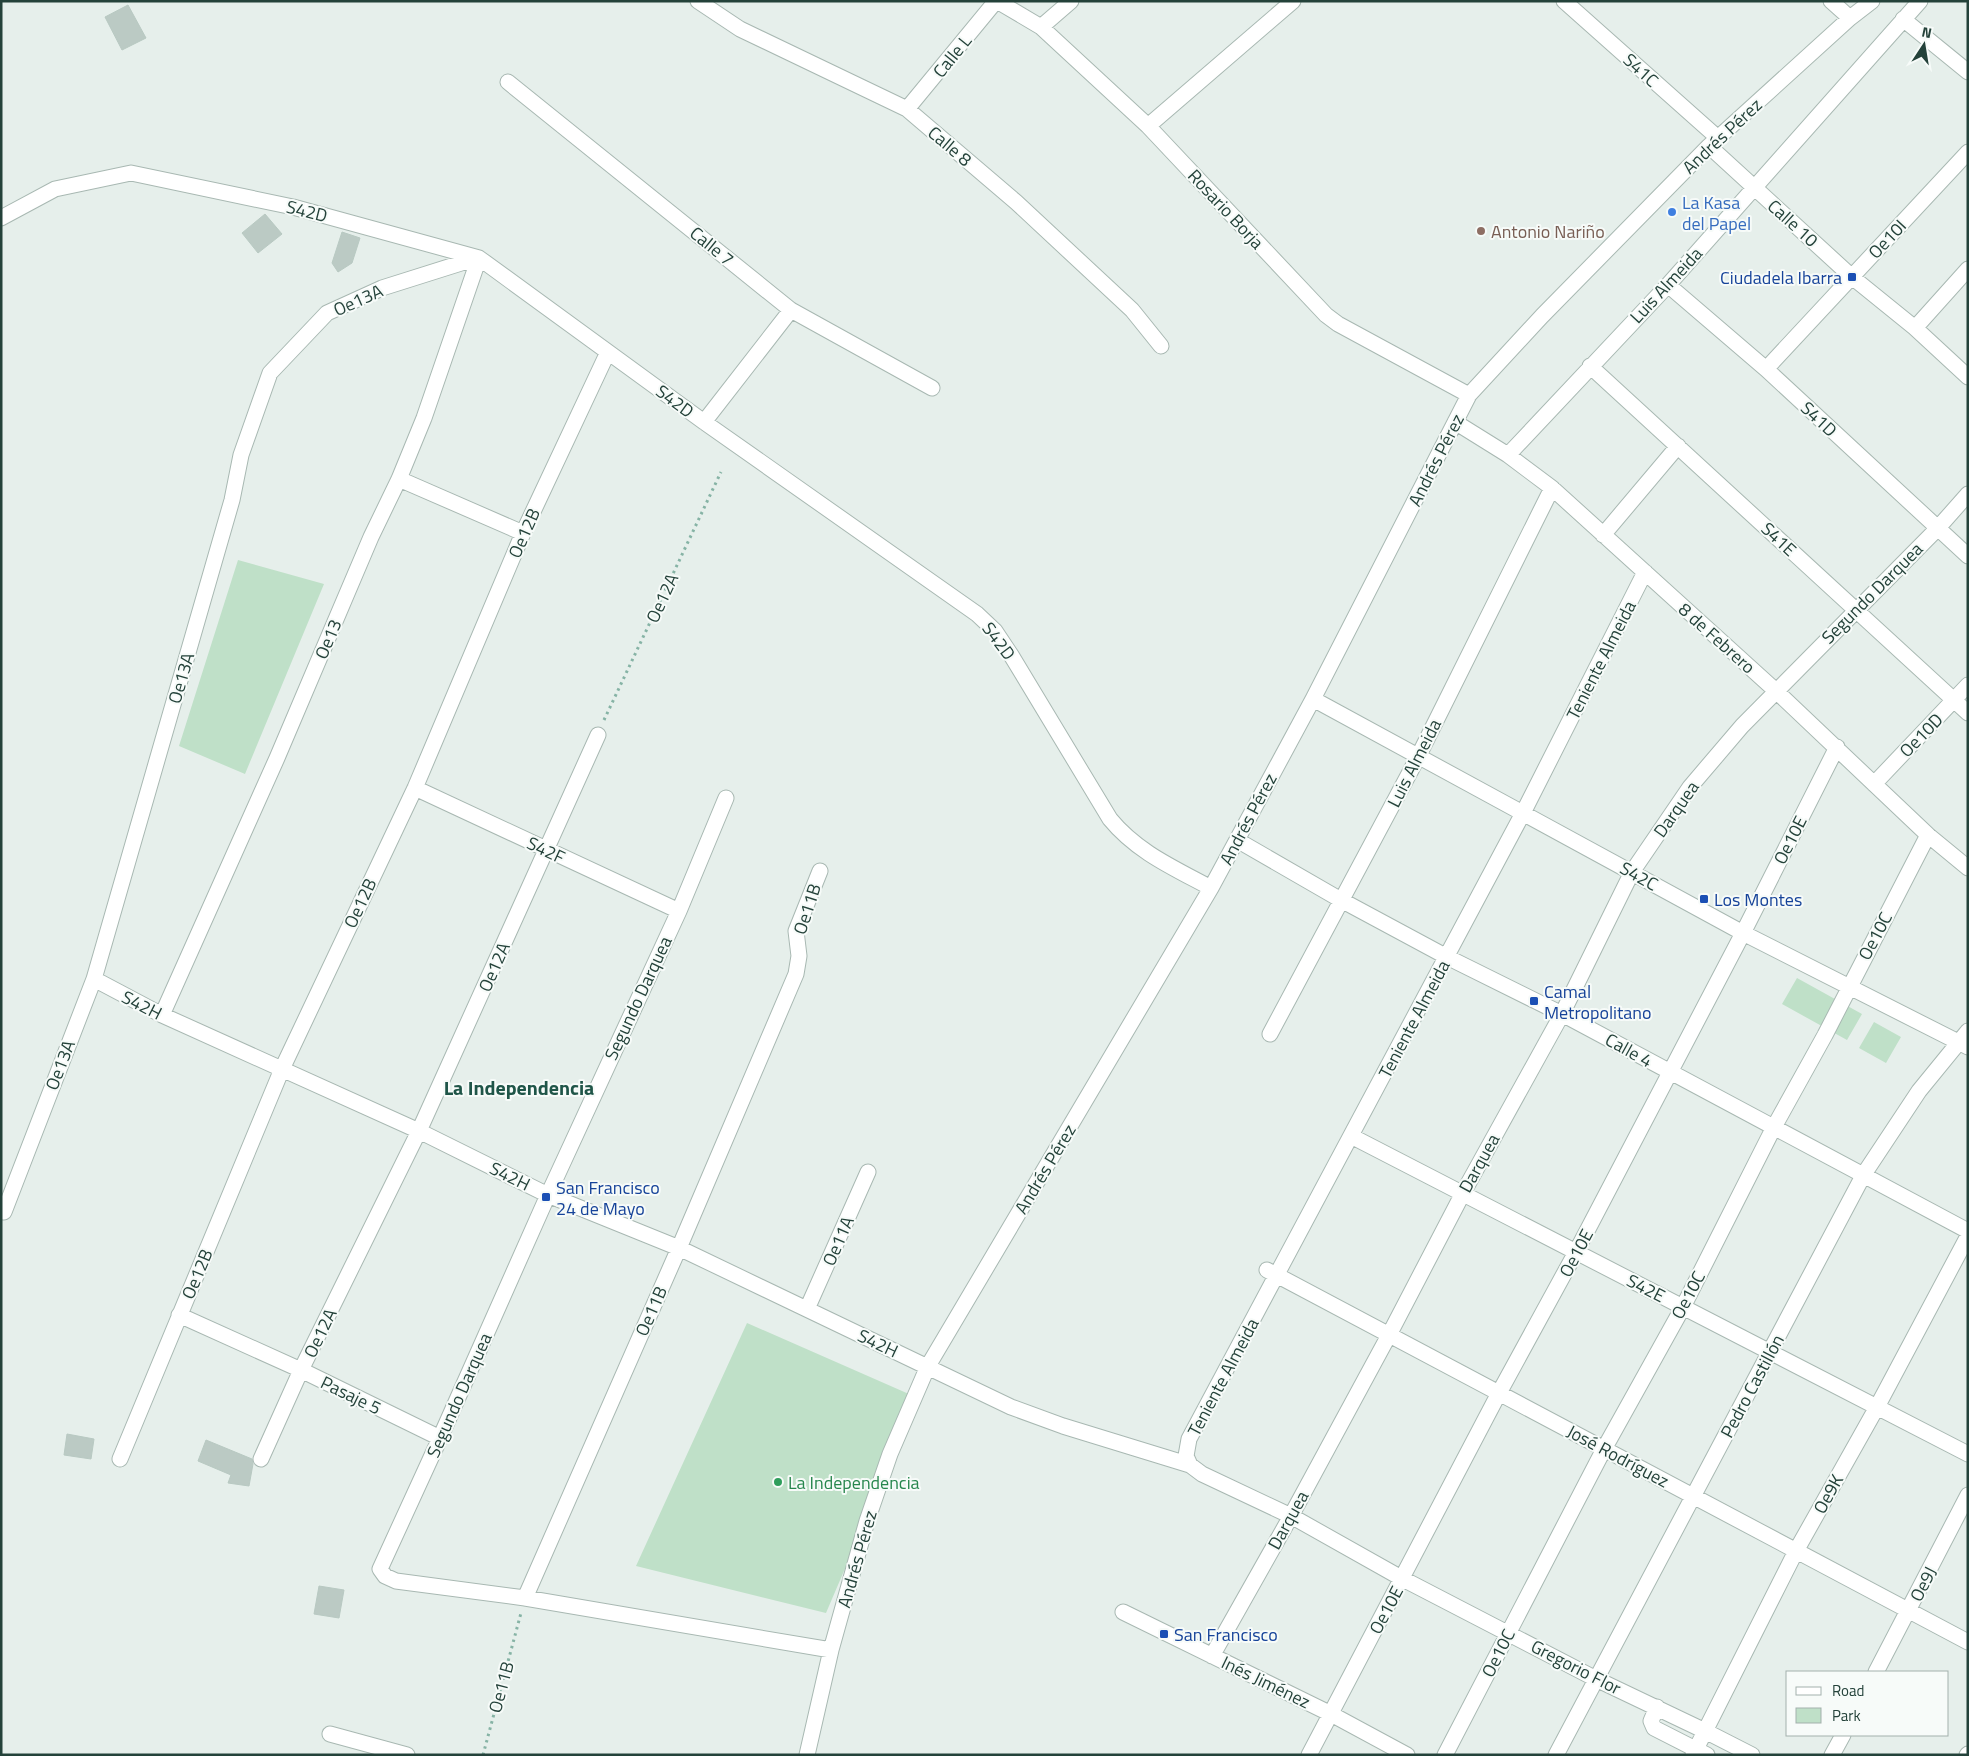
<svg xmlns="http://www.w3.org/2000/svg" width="1969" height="1756" font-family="'Titillium Web',sans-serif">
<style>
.green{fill:#bfe0c8}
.building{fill:#bbcac4;stroke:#b8c9c2}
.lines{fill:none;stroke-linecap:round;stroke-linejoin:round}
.minor-casing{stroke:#a8b8b2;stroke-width:17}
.path{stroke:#86b3a5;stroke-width:3;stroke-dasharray:2.5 4;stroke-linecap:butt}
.minor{stroke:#fff;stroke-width:15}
.shop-dot{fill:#3f7fe0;stroke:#f7fbf9;stroke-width:2}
.education-dot{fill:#8d6e63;stroke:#f7fbf9;stroke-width:2}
.transit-dot{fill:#1a4fb4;stroke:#f7fbf9;stroke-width:2}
.leisure-dot{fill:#2e9e5b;stroke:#f7fbf9;stroke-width:2}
.labels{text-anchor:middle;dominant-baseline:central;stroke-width:4;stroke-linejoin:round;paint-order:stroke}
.street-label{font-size:18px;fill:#24423a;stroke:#f7fbf9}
.shop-label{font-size:18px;fill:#366cbe;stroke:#f7fbf9;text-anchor:start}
.education-label{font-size:18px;fill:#785e54;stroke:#f7fbf9;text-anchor:start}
.transit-label{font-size:18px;fill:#164399;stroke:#f7fbf9;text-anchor:start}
.leisure-label{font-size:18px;fill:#27864d;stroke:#f7fbf9;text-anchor:start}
.quarter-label{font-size:20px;font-weight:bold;fill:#1f5548;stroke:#f7fbf9}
</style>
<rect width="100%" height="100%" fill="#e6efeb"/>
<!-- green -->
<path class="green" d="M238 560 324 584 245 774 179 746Z
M1797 978 1862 1014 1847 1040 1782 1004Z
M1874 1022 1901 1037 1886 1063 1859 1048Z
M747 1323 918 1398 826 1613 636 1566Z"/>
<!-- building -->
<path class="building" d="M128 5 146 38 122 50 105 17Z
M265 214 282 234 258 253 242 233Z
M342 232 360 238 352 263 338 272 332 263Z
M67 1434 94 1439 91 1459 64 1455Z
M206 1440 252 1459 253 1464 249 1486 228 1483 231 1475 198 1461Z
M319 1586 344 1590 339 1618 314 1614Z"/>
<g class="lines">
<!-- minor casing -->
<g class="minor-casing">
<path id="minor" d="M698 1 740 29 907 109 1016 202 1132 310 1161 346
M997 1 1041 27 1148 126 1326 315 1338 324 1469 395
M1564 1 1718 138
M1831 1 1850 18
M1903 19 1968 72
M1041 27 1071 1
M508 82 791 310 932 388
M907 109 996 1
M1148 126 1293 1
M1709 146 1852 277 1915 328 1968 377
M1 218 55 189 131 173 293 207 479 258 704 422 977 614 995 631 1011 655 1110 819C1137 852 1174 868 1211 888
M1668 285 1766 369 1968 556
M1915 328 1968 269
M1590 366 1968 713
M1766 369 1968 152
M704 422 791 310
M1455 422 1508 455 1552 488 1776 691 1928 835 1968 868
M1508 455 1668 285 1920 1
M399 479 523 533
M1603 535 1678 446
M1313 699 1743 933 1968 1047
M1874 784 1968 685
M415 788 679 911
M726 798 679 911 548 1195 440 1438 380 1569 385 1576 396 1581 525 1598 831 1650
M1237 840 1341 900 1447 957 1562 1014 1968 1231
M94 979 162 1015 419 1131 548 1195 679 1248 1011 1407 1063 1426 1190 1465 1202 1474 1291 1516 1403 1579 1596 1679 1705 1731 1752 1755
M162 1015 277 758 371 537 399 479 424 418 479 258
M1270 1034 1418 757 1552 488
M1351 1136 1968 1454
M4 1212 94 979 232 500 241 455 270 373 327 313 382 288 477 258
M1267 1270 1968 1642
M807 1309 868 1172
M179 1315 301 1370 440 1438
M120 1459 282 1069 415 788 523 533 608 352
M261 1459 301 1370 419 1131 598 735
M1190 1465 1186 1456 1189 1439 1523 813 1645 572
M525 1598 679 1248 796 974 799 956 796 931 820 871
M1123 1612 1331 1714 1407 1755
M1212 1656 1291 1516 1389 1335 1463 1193 1562 1014 1632 872 1690 787 1742 726 1937 529 1968 494
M1876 1672 1968 1495
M1657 1707 1651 1721 1654 1728 1707 1755
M330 1734 407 1755
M807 1755 831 1650 867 1521 890 1454 928 1366 1211 888 1313 699 1469 395 1542 316 1709 146 1850 18 1872 1
M1309 1755 1499 1393 1576 1252 1743 933 1837 747
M1445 1755 1604 1449 1683 1307 1774 1127 1825 1035 1928 835
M1556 1755 1864 1174 1919 1091 1968 1031
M1693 1755 1796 1551 1877 1407 1968 1236
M1832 1755 1843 1735
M1967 1755 1968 1754"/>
</g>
<!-- path -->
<path class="path" d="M604 720 721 472
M483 1755 521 1613"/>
<!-- minor -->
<use href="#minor" class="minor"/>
</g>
<!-- markers -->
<circle class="shop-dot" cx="1672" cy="212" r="5"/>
<circle class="education-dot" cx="1481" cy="231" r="5"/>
<g class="transit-dot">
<rect x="1847" y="272" width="10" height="10" rx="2.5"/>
<rect x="1699" y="894" width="10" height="10" rx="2.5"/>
<rect x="1529" y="996" width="10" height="10" rx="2.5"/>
<rect x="541" y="1192" width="10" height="10" rx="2.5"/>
<rect x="1159" y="1629" width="10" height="10" rx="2.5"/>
</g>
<circle class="leisure-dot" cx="778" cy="1482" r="5"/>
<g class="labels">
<!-- street labels -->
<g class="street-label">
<text transform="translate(952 56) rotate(-51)">Calle L</text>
<text transform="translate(1641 70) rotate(42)">S41C</text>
<text transform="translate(1722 136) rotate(-43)">Andrés Pérez</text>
<text transform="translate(950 146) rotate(40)">Calle 8</text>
<text transform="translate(1226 209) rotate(47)">Rosario Borja</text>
<text transform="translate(307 211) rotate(14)">S42D</text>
<text transform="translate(1793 223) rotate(42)">Calle 10</text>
<text transform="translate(1887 239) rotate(-47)">Oe10I</text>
<text transform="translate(712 246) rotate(39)">Calle 7</text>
<text transform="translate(1666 285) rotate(-47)">Luis Almeida</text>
<text transform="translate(358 300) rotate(-24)">Oe13A</text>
<text transform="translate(675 401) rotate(36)">S42D</text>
<text transform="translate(1819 419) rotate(43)">S41D</text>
<text transform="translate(1436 460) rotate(-63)">Andrés Pérez</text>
<text transform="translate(524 533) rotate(-66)">Oe12B</text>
<text transform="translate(1779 539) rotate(43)">S41E</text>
<text transform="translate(1872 593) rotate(-45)">Segundo Darquea</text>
<text transform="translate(662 598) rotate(-65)">Oe12A</text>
<text transform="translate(1717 638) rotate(42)">8 de Febrero</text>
<text transform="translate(328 639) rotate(-67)">Oe13</text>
<text transform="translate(999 641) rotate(53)">S42D</text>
<text transform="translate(1601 660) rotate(-63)">Teniente Almeida</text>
<text transform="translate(181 678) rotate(-74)">Oe13A</text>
<text transform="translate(1921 735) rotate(-46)">Oe10D</text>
<text transform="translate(1414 763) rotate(-63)">Luis Almeida</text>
<text transform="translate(1676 809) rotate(-55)">Darquea</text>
<text transform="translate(1248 819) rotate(-62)">Andrés Pérez</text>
<text transform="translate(1790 840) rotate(-63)">Oe10E</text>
<text transform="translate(546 850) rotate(25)">S42F</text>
<text transform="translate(1639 876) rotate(29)">S42C</text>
<text transform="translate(360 903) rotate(-65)">Oe12B</text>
<text transform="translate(807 909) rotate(-72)">Oe11B</text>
<text transform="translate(1875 936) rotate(-62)">Oe10C</text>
<text transform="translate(494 967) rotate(-66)">Oe12A</text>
<text transform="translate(638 998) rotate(-65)">Segundo Darquea</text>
<text transform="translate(142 1005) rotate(27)">S42H</text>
<text transform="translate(1414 1019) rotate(-62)">Teniente Almeida</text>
<text transform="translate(1629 1050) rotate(29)">Calle 4</text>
<text transform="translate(60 1065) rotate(-69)">Oe13A</text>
<text transform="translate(1479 1163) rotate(-61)">Darquea</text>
<text transform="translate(1045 1169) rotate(-59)">Andrés Pérez</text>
<text transform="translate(510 1176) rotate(26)">S42H</text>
<text transform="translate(838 1241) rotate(-66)">Oe11A</text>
<text transform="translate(1576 1253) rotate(-62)">Oe10E</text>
<text transform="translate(197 1274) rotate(-67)">Oe12B</text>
<text transform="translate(1646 1288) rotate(27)">S42E</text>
<text transform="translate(1688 1295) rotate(-62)">Oe10C</text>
<text transform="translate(651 1311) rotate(-66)">Oe11B</text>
<text transform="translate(320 1333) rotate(-64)">Oe12A</text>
<text transform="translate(878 1343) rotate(25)">S42H</text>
<text transform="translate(1223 1377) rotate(-62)">Teniente Almeida</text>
<text transform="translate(1752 1386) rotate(-62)">Pedro Castillón</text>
<text transform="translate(351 1395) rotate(26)">Pasaje 5</text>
<text transform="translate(459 1395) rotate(-66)">Segundo Darquea</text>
<text transform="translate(1618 1456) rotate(28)">José Rodríguez</text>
<text transform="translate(1828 1494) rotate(-61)">Oe9K</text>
<text transform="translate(1288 1520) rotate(-61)">Darquea</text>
<text transform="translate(857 1559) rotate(-74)">Andrés Pérez</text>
<text transform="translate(1923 1584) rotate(-63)">Oe9J</text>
<text transform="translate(1386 1610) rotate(-62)">Oe10E</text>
<text transform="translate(1498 1653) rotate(-63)">Oe10C</text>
<text transform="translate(1576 1667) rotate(27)">Gregorio Flor</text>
<text transform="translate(1266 1682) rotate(26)">Inés Jiménez</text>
<text transform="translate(501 1687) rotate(-75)">Oe11B</text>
</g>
<!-- shop labels -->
<g class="shop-label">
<text x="1682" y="202">La Kasa<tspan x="1682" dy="21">del Papel</tspan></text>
</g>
<!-- education labels -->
<g class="education-label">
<text x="1491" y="231">Antonio Nariño</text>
</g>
<!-- transit labels -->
<g class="transit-label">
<text x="1842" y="277" text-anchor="end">Ciudadela Ibarra</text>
<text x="1714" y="899">Los Montes</text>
<text x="1544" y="991">Camal<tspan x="1544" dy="21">Metropolitano</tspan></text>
<text x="556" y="1187">San Francisco<tspan x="556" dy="21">24 de Mayo</tspan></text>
<text x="1174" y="1634">San Francisco</text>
</g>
<!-- leisure labels -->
<g class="leisure-label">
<text x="788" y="1482">La Independencia</text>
</g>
<!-- quarter labels -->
<g class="quarter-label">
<text x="519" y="1087">La Independencia</text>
</g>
</g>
<!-- border -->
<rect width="1969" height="1756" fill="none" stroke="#24423a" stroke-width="5"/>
<!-- legend -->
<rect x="1786" y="1671" width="162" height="65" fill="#f7fbf9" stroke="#a3b1ad"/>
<rect x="1796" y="1687" width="25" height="8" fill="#ffffff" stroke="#a3b1ad"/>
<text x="1832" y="1696" font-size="15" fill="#24423a">Road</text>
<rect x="1796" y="1708" width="25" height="15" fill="#bfe0c8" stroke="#a3b1ad"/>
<text x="1832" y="1721" font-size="15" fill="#24423a">Park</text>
<!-- north arrow -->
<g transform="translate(1924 45) rotate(12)" stroke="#f7fbf9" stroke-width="4" paint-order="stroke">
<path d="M0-4L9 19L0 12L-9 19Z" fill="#24423a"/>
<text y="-8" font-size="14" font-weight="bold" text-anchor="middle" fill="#24423a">N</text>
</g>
</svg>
